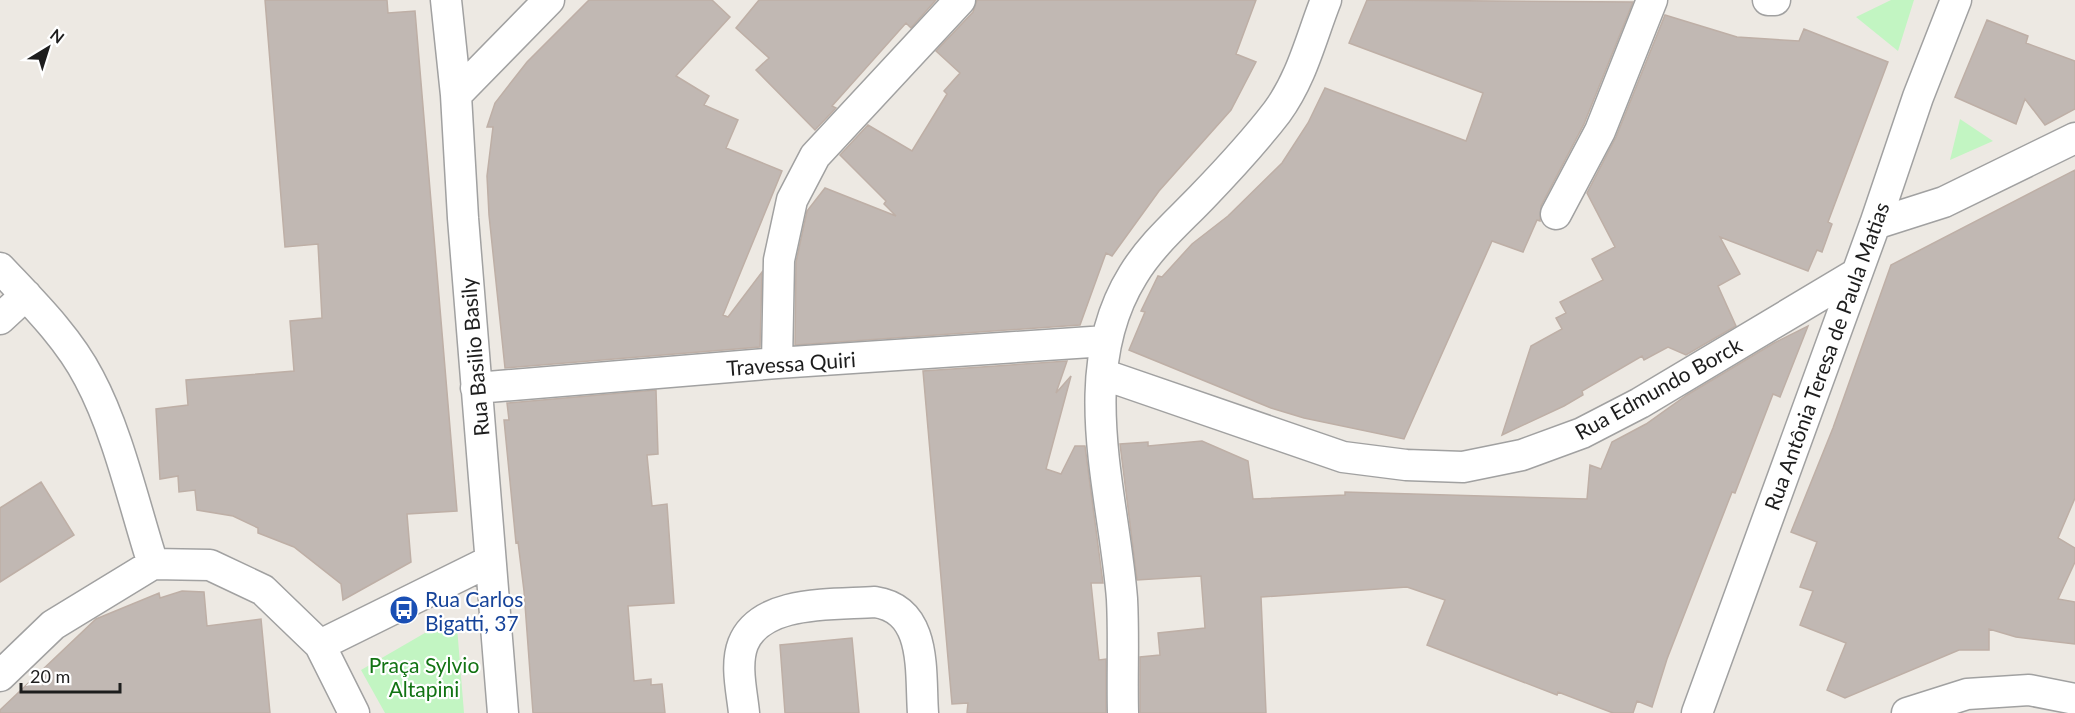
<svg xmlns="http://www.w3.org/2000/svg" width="2075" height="713" font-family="Lato,sans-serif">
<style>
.park{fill:#c2f5c2}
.building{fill:#c1b8b3;stroke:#beafa6;stroke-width:1.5}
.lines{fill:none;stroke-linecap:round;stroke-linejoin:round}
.street-casing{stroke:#a1a1a1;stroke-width:33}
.street{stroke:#fff;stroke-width:30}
.labels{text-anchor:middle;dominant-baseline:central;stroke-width:4.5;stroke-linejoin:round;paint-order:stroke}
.street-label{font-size:21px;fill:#1d1d1d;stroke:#fff}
.transit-label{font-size:21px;fill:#164399;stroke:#fff;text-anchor:start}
.park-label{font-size:21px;fill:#127313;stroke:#fff}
</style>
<rect width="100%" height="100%" fill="#ede9e3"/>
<!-- park -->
<path class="park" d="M1891 0H1914L1898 51 1856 17Z
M1960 119 1993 141 1950 160Z
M449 619 454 620 457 627 464 713H385L361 670Z"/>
<!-- building -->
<path class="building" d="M265 0H387L388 13 415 11 457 511 407 514 411 562 343 600 341 584 294 547 258 533V528L233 516 197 510 195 490 179 492 178 476 160 479 156 409 188 405 186 380 294 371 290 321 322 318 318 244 285 247Z
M589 0H712L730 17 676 76 709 96 704 105 738 120 726 148 782 171 723 315 728 317 762 272 760 347 505 368 489 215 487 176 493 127H487L495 103 527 62Z
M759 0H936L911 28 906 23 832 106 836 108 815 130 756 70 769 58 736 28Z
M977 0H1256L1236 54 1256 62 1231 110 1159 191 1112 256 1106 253 1080 325 795 345 796 262 807 211 825 188 896 216 884 204 886 201 840 155 868 125 912 151 947 94 944 91 960 73 936 51 973 12Z
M1367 0 1633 2 1584 124 1541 206 1540 221 1537 220 1523 252 1492 241 1404 439 1304 418 1271 408 1129 350 1145 312 1141 311 1158 276 1162 277 1192 244 1228 216 1282 163 1308 123 1325 88 1466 141 1483 93 1349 43Z
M1665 15 1737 37 1799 41 1804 29 1888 62 1828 222 1832 224 1822 252 1817 250 1808 271 1720 237 1740 274 1718 286 1736 326 1686 355 1668 347 1644 360 1642 356 1582 391 1583 395 1564 406 1502 435 1531 346 1562 329 1556 318 1566 313 1560 302 1603 280 1592 259 1615 247 1587 193 1616 137Z
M1987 20 2028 36 2026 43 2075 61V109L2045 125 2025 99 2016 124 1955 97Z
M2075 170V498L2058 538 2075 548V562L2058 599 2075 602V644L2016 637 1989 629V650H1959L1845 698 1827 690 1846 643 1800 625 1813 591 1800 587 1817 542 1791 532 1833 428 1891 265Z
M1808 326 1780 397 1773 394 1735 493 1732 492 1667 659 1652 707 1637 701 1633 713H1613L1558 692 1557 695 1427 645 1445 600 1407 587 1261 597 1266 713H1140V657L1160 655 1158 633 1205 628 1201 576 1137 580 1120 444 1148 442V446L1202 441 1248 461 1253 499 1345 495V492L1587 499 1590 465 1601 469 1612 442 1646 424 1687 395 1774 343Z
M1067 361 1056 393 1071 376 1046 469 1061 474 1075 446H1085L1103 583H1091L1099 660 1106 659V713H967L968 703 952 704 923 371Z
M656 390 658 454 647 455 652 506 667 504 674 603 628 606 634 681 651 679V685L662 684 665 713H533L524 591 518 542 516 543 504 420H509L507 403Z
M41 482 74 535 0 582V508Z
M182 591 204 592 207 626 261 619 270 713H0V710L96 619 159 593 160 598Z
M852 638 859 713H785L780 645Z"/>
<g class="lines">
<!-- street casing -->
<g class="street-casing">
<path id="street" d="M446 0 456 95 463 218 503 713
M1768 0H1775
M456 95 549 0
M1556 214 1600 131 1652 0
M1875 224 1944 202 2075 138
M0 268C31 301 68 337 89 378 118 432 134 505 153 564
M0 319 26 295
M777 363 779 260 792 200 815 156 960 0
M1102 374 1343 457 1406 465 1463 467 1522 455 1582 433 1640 403 1856 274
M476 388 777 363 1106 341
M320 645 490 561
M0 676 53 625 153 564 210 565 263 590 320 645 354 713
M744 713C742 692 735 665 743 644 761 599 835 605 875 602 928 610 920 672 923 713
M1123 713C1122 675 1124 637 1122 599 1114 494 1072 373 1133 275 1151 245 1178 222 1202 197 1228 170 1254 142 1277 112 1302 78 1311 38 1326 0
M1697 713 1875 224 1918 97 1956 0
M1907 713 1967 694 2029 690 2075 699"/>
</g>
<!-- street -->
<use href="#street" class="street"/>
</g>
<!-- icons -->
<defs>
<g id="bus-disc" transform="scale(1.5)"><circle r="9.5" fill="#1a4fb4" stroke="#fff"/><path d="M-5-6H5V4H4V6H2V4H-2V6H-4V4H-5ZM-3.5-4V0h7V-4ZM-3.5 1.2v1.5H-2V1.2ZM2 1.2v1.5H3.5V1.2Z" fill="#fff"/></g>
</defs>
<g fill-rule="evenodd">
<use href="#bus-disc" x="404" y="610"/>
</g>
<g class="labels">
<!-- street labels -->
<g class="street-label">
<text transform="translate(1826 356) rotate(-70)">Rua Antônia Teresa de Paula Matias</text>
<text transform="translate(474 357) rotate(-95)">Rua Basilio Basily</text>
<text transform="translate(791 363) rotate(-4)">Travessa Quiri</text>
<text transform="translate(1658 388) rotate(-29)">Rua Edmundo Borck</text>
</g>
<!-- transit labels -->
<g class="transit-label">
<text x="425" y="598">Rua Carlos<tspan x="425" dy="24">Bigatti, 37</tspan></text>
</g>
<!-- park labels -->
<g class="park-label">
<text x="424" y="664">Praça Sylvio<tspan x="424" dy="24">Altapini</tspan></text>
</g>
</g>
<!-- north arrow -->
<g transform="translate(48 48) rotate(38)" stroke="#ffffff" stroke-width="4.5" paint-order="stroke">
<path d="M0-4.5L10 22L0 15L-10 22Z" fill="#1d1d1d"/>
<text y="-9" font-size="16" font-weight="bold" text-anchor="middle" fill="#1d1d1d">N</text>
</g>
<!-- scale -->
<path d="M21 683v9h99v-9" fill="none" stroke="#1d1d1d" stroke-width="3"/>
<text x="30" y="683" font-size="18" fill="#1d1d1d" stroke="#ffffff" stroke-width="4.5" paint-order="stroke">20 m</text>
</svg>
